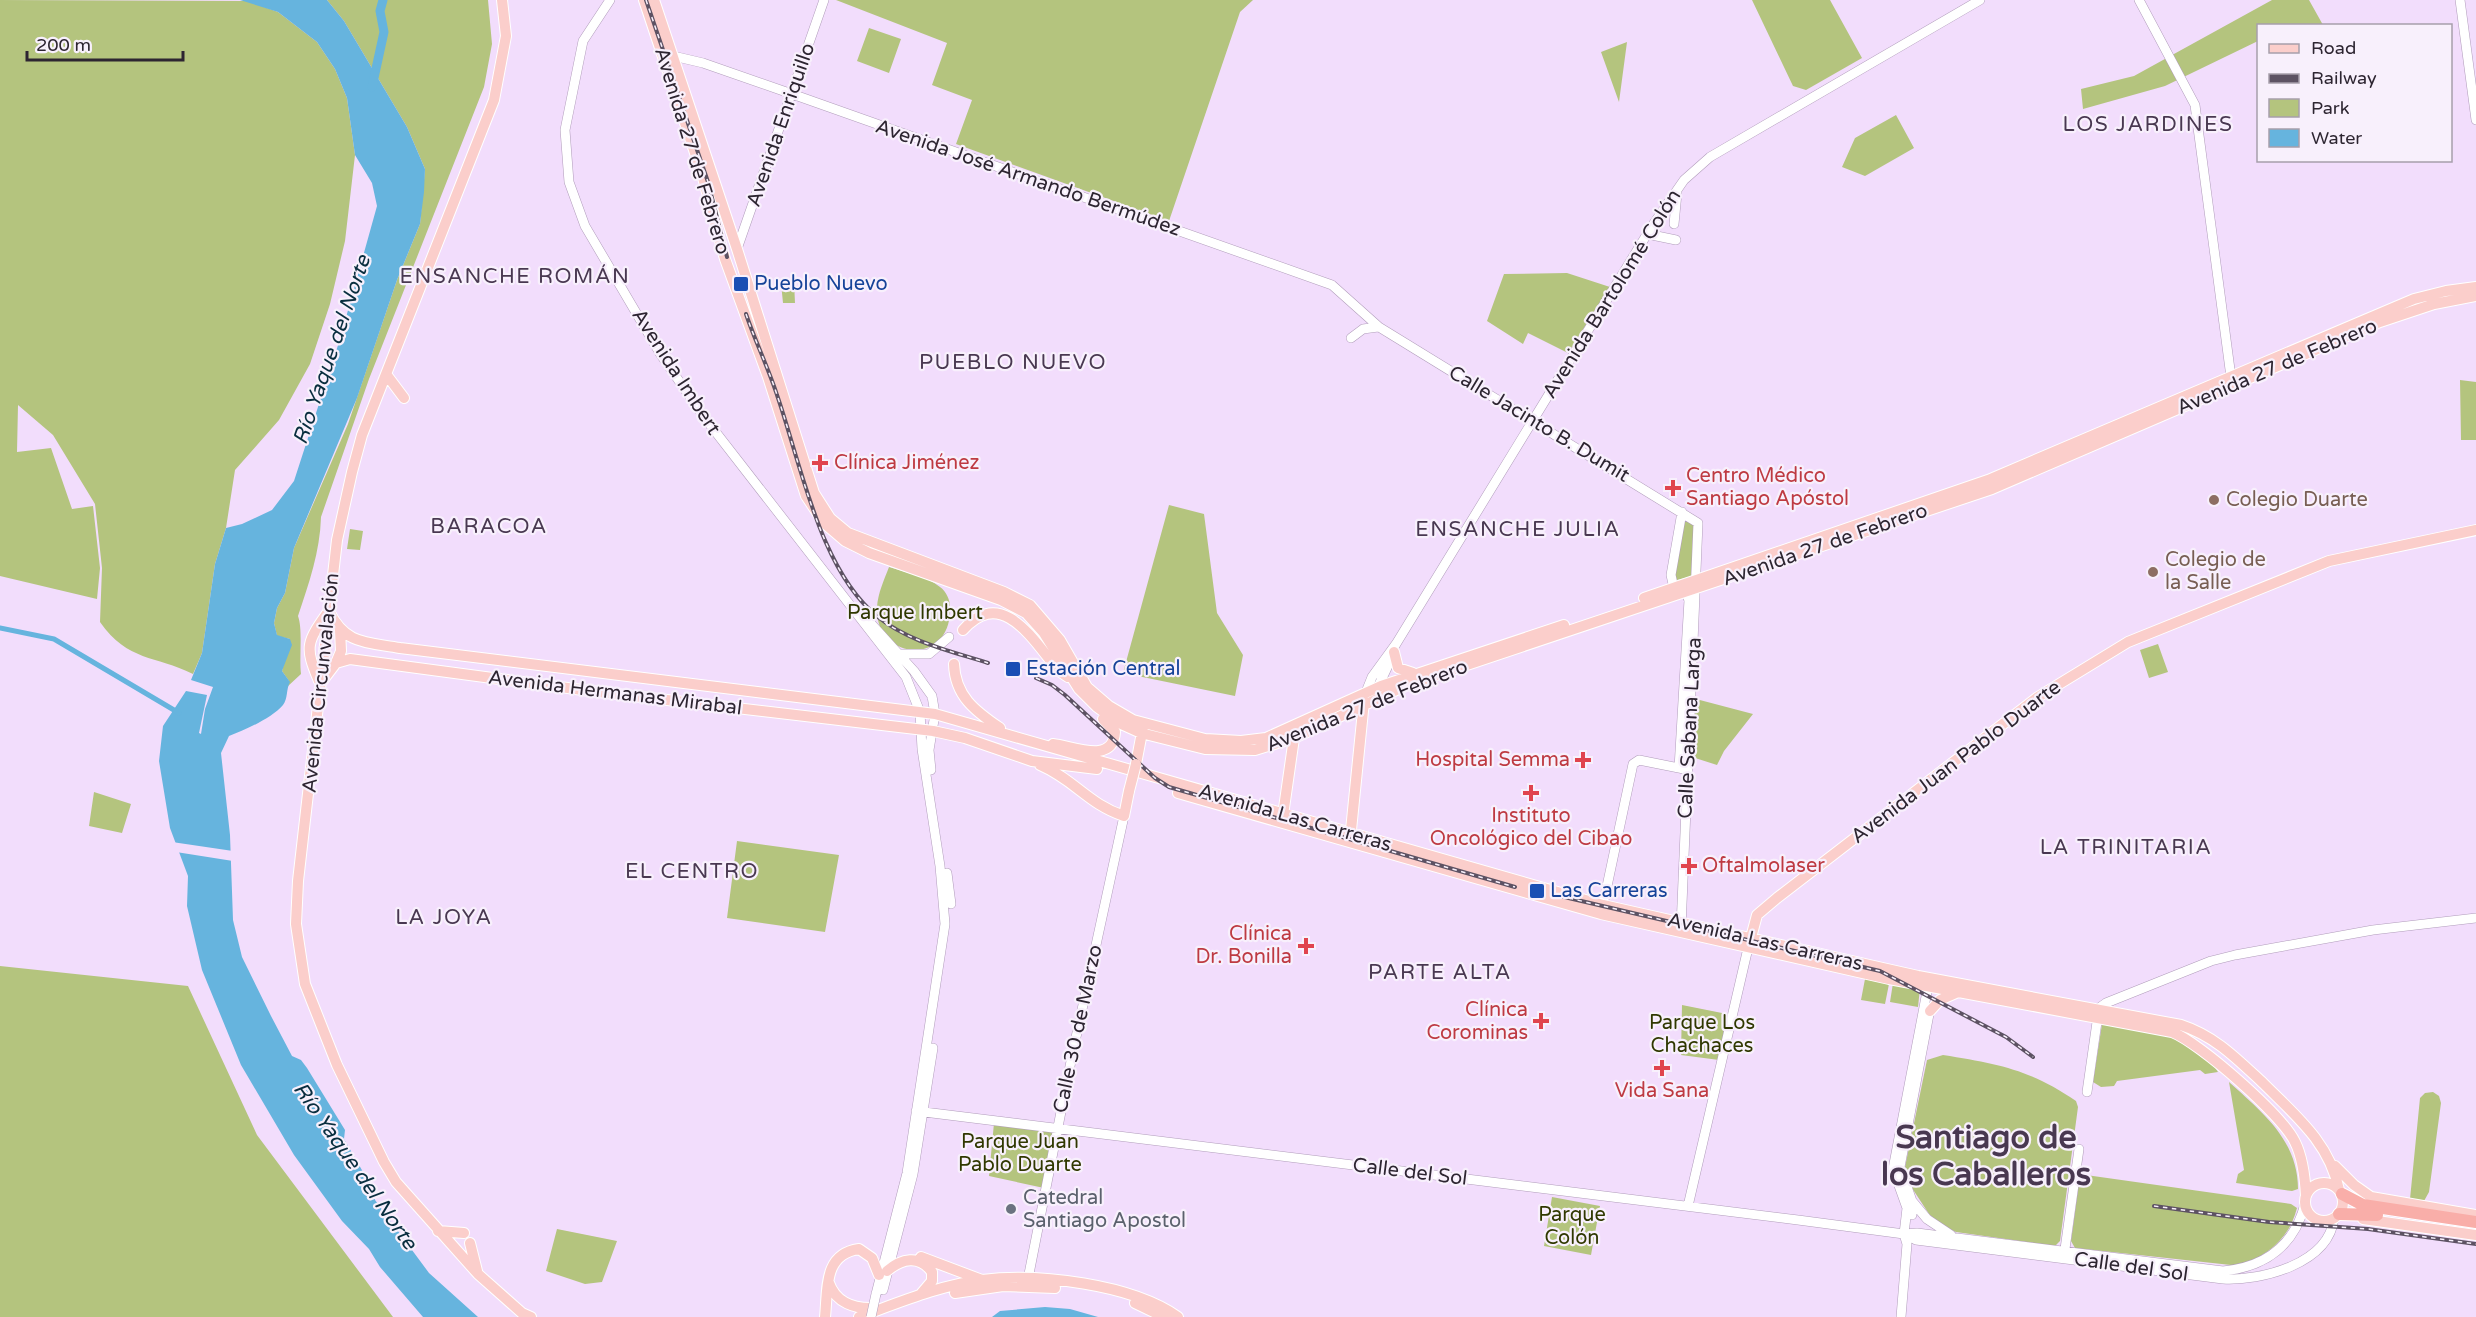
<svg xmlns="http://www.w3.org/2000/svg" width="2476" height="1317" font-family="'Varela Round',sans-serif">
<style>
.green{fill:#b4c47e}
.water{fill:#66b4de}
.pier{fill:#f2ddfc}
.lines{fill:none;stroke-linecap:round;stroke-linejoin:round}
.canal{stroke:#66b4de;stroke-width:5}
.river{stroke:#66b4de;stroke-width:9}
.secondary-casing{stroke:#b19dbb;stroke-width:10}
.primary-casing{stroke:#fff;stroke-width:12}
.highway-casing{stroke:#fff;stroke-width:14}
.secondary{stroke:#fff;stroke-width:9}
.primary{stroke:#fbcecb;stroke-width:10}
.highway{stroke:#f9aea9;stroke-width:12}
.rail-casing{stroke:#5d5263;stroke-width:4}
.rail{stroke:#f8f0fc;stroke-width:1.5;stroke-dasharray:4.5;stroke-linecap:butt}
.secondary-bridge-casing{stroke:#b19dbb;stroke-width:10;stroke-linecap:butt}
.primary-bridge-casing{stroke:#fff;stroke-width:12;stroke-linecap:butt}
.secondary-bridge{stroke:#fff;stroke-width:9}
.primary-bridge{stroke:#fbcecb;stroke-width:10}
.transit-dot{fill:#1a4fb4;stroke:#f8f0fc;stroke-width:2}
.health-dot{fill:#e0444e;stroke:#f8f0fc;stroke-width:2}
.education-dot{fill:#8d6e63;stroke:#f8f0fc;stroke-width:2}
.worship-dot{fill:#6b7280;stroke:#f8f0fc;stroke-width:2}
.labels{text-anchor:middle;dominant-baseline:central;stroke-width:4.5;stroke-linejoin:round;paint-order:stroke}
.street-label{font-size:20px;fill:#2d2531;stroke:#f8f0fc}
.transit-label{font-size:20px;fill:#164399;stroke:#f8f0fc;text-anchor:start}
.health-label{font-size:20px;fill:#be3a42;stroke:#f8f0fc;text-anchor:start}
.education-label{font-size:20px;fill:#785e54;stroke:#f8f0fc;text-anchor:start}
.park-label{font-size:20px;fill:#303800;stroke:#f8f0fc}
.worship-label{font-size:20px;fill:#5b616d;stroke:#f8f0fc;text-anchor:start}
.neighbourhood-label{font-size:21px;letter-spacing:1.5px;fill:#493851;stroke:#f8f0fc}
.water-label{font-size:21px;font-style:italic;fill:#092e3f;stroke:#f8f0fc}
.town-label{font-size:32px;font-weight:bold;fill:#493851;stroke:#f8f0fc}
</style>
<rect width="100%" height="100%" fill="#f2ddfc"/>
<!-- green -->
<path class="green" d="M0 0 248 1 278 12 317 42 335 69 347 98 355 155 345 241 330 304 310 364 279 420 235 470 226 528 215 564 202 653 193 674C155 655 128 662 100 622L102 568 95 504 53 435 18 405 17 452 51 448 72 509 93 506 100 568 97 599 0 576Z
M327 0H488L492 44 484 87 369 379 321 517C320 552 309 583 298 616 303 630 299 656 301 674L287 687 289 681 282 671 290 639 277 636 274 623 277 608 285 593 294 548 348 424 397 280 420 224 425 169 407 127 344 21Z
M836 0H1253L1240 12 1169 221 956 144 972 100 932 85 947 43Z
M1752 0H1830L1862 58 1806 90 1793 86Z
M2272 0H2309L2323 25 2258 26V41L2165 86 2083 109 2081 89 2134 76Z
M869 28 901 39 889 73 857 61Z
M1627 42 1619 102 1601 52Z
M1896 115 1914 148 1865 176 1842 167 1855 138Z
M1567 273 1610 287 1568 353 1528 333 1523 344 1487 321 1504 274Z
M794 282 795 303H783L781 283Z
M2460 380 2476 382V440H2461Z
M1169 505 1204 514 1217 613 1243 655 1235 696 1123 673Z
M1682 515 1695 523 1693 576 1677 580 1674 579Z
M350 529 363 531 360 550 347 549Z
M889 567C904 572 927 576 940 587 947 592 951 602 950 611 949 667 874 660 877 607 878 593 884 580 889 567Z
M2158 644 2168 672 2149 678 2140 650Z
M1696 699 1753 714 1724 751 1717 765 1692 757Z
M94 792 131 804 122 833 89 826Z
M737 841 839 855 825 932 727 918Z
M0 966 188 986 257 1135 393 1317H0Z
M1865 979 1889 984 1885 1004 1861 1000Z
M1893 983 1920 988 1918 1007 1890 1002Z
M1682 1005 1727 1014 1719 1060 1681 1055Z
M2102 1024 2159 1032 2177 1039 2214 1066 2218 1072 2205 1074 2200 1070 2117 1081 2114 1086 2101 1087 2093 1082Z
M1943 1055C1998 1064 2029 1069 2076 1101L2078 1107 2060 1241 2055 1246 1956 1232 1941 1225 1929 1214 1910 1185 1905 1167 1927 1060Z
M2229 1082C2262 1112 2298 1140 2298 1189L2292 1191 2236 1183 2238 1174 2244 1170Z
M2433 1092 2439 1096 2441 1103 2429 1192 2424 1201 2410 1199 2420 1098 2425 1093Z
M994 1123 1050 1129 1054 1133 1044 1188 989 1176Z
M2086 1175 2291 1204 2297 1208C2289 1239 2269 1254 2240 1266L2075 1248 2071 1241 2079 1182Z
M1552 1197 1600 1206 1591 1255 1544 1246Z
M557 1229 617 1241 602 1282 585 1284 546 1271Z"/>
<!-- water -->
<path class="water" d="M240 0H327L344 21 407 127 425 169 424 192 420 224 397 280 357 398 294 548 285 593 277 608 274 623 277 635 290 639 292 645 282 671 290 682C286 689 288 699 283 705 272 718 245 730 229 736L221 753 230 835 233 920 242 957 271 1016 292 1056 301 1060 307 1068 345 1130 344 1139 374 1191 375 1200 429 1273 478 1317H423L380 1267 369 1249 342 1221 294 1155 241 1065 202 970 187 906 188 876 170 828 159 761 163 726 186 691 207 695 199 733 201 734 205 709 213 687 191 680 202 653 215 564 226 528 242 524 272 510 294 481 340 339 377 206 372 183 355 155 347 98 335 69 317 42 278 12Z
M1045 1307 1070 1309 1098 1317H992L1000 1311Z"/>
<!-- pier -->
<path class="pier" d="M172 842 233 851V861L176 852Z"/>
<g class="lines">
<!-- canal -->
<path class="canal" d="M0 628 54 639 179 713"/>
<!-- river -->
<path class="river" d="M372 87 384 32 380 11 383 0"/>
<!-- secondary casing -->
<g class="secondary-casing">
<path id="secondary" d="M610 0 583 41 565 130 569 182 585 226 661 355 704 417 906 677 920 712 922 749 940 866 945 924 907 1173 876 1294
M2139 0 2195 105 2231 377
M2460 0 2476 120
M669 55 703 63 792 94 1332 285 1379 327 1698 523 1681 928
M1674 224 1677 193
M1647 234 1676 240
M737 249 824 0
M1351 338 1363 329 1378 327
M866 618 914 671 932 696 935 714 929 750 931 770
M898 654H929L949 637
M1376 691 1393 655
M1366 692 1372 677 1396 644 1652 226 1684 180 1710 157 1980 0
M1679 768 1689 600 1684 590 1673 584 1671 575 1682 512
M947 873 951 904
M1603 905 1633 764 1639 760 1684 769
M2087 1092 2099 1008 2106 1003 2211 961 2235 955 2373 930 2476 918
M916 1111 1798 1220 1904 1234 1916 1240 2223 1279C2261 1281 2329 1264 2334 1218
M1912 1201 1927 1219 1951 1235
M1688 1206 1748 948
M1912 1215V1201L1900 1167 1930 1009
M1905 1234 1917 1233 2223 1271C2265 1267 2294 1246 2305 1204
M2064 1256 2079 1149
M1027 1284 1073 1051 1124 816
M883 1290 913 1174 933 1048
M1901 1317 1907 1244 1904 1234 1907 1208 1893 1169 1929 981"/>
</g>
<!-- primary casing -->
<g class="primary-casing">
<path id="primary" d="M502 0 506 36 494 100 362 435 352 472 337 540 298 881 296 924 305 984 337 1065 384 1162 396 1182 478 1274 522 1313 531 1317
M644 0 702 174 725 259 768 377 806 496 824 523 845 541 869 553 1001 600 1026 613 1044 633 1079 689 1097 707 1119 723 1141 733 1205 749 1255 750 1294 738 1407 685 1992 489 2380 322 2434 304 2476 296
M654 0 737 249 814 493 830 518 848 533 1004 592 1030 605 1060 640 1087 687 1109 706 1133 720 1205 739 1241 741 1266 738 1381 686 1564 625
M386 374 404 398
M1644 598 1988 480 2414 299 2446 291 2476 287
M329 611C345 645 367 642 400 648L935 714 1603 905 1918 976 2181 1025C2215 1036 2237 1059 2263 1083 2295 1115 2330 1143 2339 1190
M963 630C1003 585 1034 642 1059 671L1068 677
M1394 652 1398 668 1413 673
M336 663 341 651 340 630
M954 664C955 696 975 711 1000 728
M319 681C304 646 307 642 328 612
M320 684 336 663 350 659 590 691 933 731 965 738 1032 761 1097 769
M1053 744C1073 746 1113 765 1115 732L1103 719
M1136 764 1143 727
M1040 765C1075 780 1088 804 1124 816L1129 791
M1178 793 1601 914 1889 979 2172 1032C2200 1043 2282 1115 2295 1142 2303 1158 2305 1177 2306 1196
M1283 815 1294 738
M1350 840 1364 701
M1749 945 1757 915 1777 898 2038 697 2128 642 2329 561 2476 530
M1930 1011 1940 1000 1956 993
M2335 1166 2354 1185 2371 1197 2476 1215
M2305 1202a19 19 0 1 1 38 0a19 19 0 1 1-38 0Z
M2363 1219 2476 1235
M438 1231 464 1233
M470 1243 477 1271
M921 1257 982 1280
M887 1271C901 1259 919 1254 932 1272V1281L921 1294
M829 1283C836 1303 855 1309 875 1308
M955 1293 1003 1286 1055 1288
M1135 1303 1164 1317
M825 1317C828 1289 823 1254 859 1249L872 1258 879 1275
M859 1317C898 1303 940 1285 982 1280 1039 1273 1131 1284 1178 1317"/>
</g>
<!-- highway casing -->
<g class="highway-casing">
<path id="highway" d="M2342 1194 2363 1205 2476 1222
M2339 1214 2377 1215"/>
</g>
<!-- secondary -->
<use href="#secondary" class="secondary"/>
<!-- primary -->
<use href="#primary" class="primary"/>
<!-- highway -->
<use href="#highway" class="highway"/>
<!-- rail casing -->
<g class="rail-casing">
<path id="rail" d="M646 0 708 182 727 257
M746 314C755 341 768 367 777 395 801 464 820 571 878 617 909 642 951 651 988 663
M1036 678 1052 685 1065 695 1155 778 1169 787 1515 887
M1560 896 1880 971 2006 1037 2033 1057
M2154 1206 2269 1222 2368 1229 2476 1244"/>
</g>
<!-- rail -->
<use href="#rail" class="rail"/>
<!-- secondary-bridge casing -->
<g class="secondary-bridge-casing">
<path id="secondary-bridge" d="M871 1317 876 1294"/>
</g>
<!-- primary-bridge casing -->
<g class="primary-bridge-casing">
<path id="primary-bridge" d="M1129 791 1136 764"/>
</g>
<!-- secondary-bridge -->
<use href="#secondary-bridge" class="secondary-bridge"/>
<!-- primary-bridge -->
<use href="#primary-bridge" class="primary-bridge"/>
</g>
<!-- markers -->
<g class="transit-dot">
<rect x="733" y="276" width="16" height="16" rx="3"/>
<rect x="1005" y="661" width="16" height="16" rx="3"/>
<rect x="1529" y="883" width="16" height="16" rx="3"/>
</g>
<g class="health-dot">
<path d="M817 454h6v6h6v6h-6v6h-6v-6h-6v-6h6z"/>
<path d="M1670 479h6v6h6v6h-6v6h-6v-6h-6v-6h6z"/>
<path d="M1580 751h6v6h6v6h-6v6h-6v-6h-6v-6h6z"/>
<path d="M1528 784h6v6h6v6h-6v6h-6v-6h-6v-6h6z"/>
<path d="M1686 857h6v6h6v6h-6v6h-6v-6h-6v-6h6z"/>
<path d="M1303 937h6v6h6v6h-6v6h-6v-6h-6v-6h6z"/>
<path d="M1538 1012h6v6h6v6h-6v6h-6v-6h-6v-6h6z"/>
<path d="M1659 1059h6v6h6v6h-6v6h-6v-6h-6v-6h6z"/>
</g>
<g class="education-dot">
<circle cx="2214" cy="500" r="6"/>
<circle cx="2153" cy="572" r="6"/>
</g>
<circle class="worship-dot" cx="1011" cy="1209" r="6"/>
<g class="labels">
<!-- street labels -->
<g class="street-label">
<text transform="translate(781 125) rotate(-71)">Avenida Enriquillo</text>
<text transform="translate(692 151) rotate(73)">Avenida 27 de Febrero</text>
<text transform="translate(1028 178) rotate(19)">Avenida José Armando Bermúdez</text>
<text transform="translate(1612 294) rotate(-58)">Avenida Bartolomé Colón</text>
<text transform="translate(2277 367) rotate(-23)">Avenida 27 de Febrero</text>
<text transform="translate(676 372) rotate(57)">Avenida Imbert</text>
<text transform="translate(1539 424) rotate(31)">Calle Jacinto B. Dumit</text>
<text transform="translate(1825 545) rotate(-19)">Avenida 27 de Febrero</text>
<text transform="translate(321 683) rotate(-84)">Avenida Circunvalación</text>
<text transform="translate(615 693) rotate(7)">Avenida Hermanas Mirabal</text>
<text transform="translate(1367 706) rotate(-22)">Avenida 27 de Febrero</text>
<text transform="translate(1690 728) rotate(-87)">Calle Sabana Larga</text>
<text transform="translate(1956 762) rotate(-37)">Avenida Juan Pablo Duarte</text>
<text transform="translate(1295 818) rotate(16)">Avenida Las Carreras</text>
<text transform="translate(1765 942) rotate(13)">Avenida Las Carreras</text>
<text transform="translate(1078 1029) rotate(-78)">Calle 30 de Marzo</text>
<text transform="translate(1410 1172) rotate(7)">Calle del Sol</text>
<text transform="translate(2131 1267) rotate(8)">Calle del Sol</text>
</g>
<!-- transit labels -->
<g class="transit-label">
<text x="754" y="284">Pueblo Nuevo</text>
<text x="1026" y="669">Estación Central</text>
<text x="1550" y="891">Las Carreras</text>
</g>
<!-- health labels -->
<g class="health-label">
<text x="834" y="463">Clínica Jiménez</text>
<text x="1686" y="476">Centro Médico<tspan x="1686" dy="23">Santiago Apóstol</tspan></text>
<text x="1570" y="760" text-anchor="end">Hospital Semma</text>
<text x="1531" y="816" text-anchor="middle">Instituto<tspan x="1531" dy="23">Oncológico del Cibao</tspan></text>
<text x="1702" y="866">Oftalmolaser</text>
<text x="1292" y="934" text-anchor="end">Clínica<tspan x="1292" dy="23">Dr. Bonilla</tspan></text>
<text x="1528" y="1010" text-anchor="end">Clínica<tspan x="1528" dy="23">Corominas</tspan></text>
<text x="1662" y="1091" text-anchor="middle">Vida Sana</text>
</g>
<!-- education labels -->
<g class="education-label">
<text x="2226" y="500">Colegio Duarte</text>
<text x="2165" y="560">Colegio de<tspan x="2165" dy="23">la Salle</tspan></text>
</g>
<!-- park labels -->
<g class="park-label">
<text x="915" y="613">Parque Imbert</text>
<text x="1702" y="1023">Parque Los<tspan x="1702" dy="23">Chachaces</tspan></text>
<text x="1020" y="1142">Parque Juan<tspan x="1020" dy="23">Pablo Duarte</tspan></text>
<text x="1572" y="1215">Parque<tspan x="1572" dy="23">Colón</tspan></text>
</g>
<!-- worship labels -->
<g class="worship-label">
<text x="1023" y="1198">Catedral<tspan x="1023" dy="23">Santiago Apostol</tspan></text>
</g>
<!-- neighbourhood labels -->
<g class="neighbourhood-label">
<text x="2148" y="124">LOS JARDINES</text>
<text x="515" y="276">ENSANCHE ROMÁN</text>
<text x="1013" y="362">PUEBLO NUEVO</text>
<text x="489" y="526">BARACOA</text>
<text x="1518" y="529">ENSANCHE JULIA</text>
<text x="2126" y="847">LA TRINITARIA</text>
<text x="692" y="871">EL CENTRO</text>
<text x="444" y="917">LA JOYA</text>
<text x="1440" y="972">PARTE ALTA</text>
</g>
<!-- water labels -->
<g class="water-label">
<text transform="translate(332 350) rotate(-71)">Río Yaque del Norte</text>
<text transform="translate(355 1166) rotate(55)">Río Yaque del Norte</text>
</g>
<!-- town labels -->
<g class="town-label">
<text x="1986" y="1138">Santiago de<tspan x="1986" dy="37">los Caballeros</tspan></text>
</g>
</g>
<!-- legend -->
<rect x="2257" y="24" width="195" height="138" fill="#f8f0fc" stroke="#a79fab" stroke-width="1.5"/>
<rect x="2269" y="44" width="30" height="9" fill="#fbcecb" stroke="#a79fab" stroke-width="1.5"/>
<text x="2311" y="54" font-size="18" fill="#2d2531">Road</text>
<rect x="2269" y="74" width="30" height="9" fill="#5d5263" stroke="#a79fab" stroke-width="1.5"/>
<text x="2311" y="84" font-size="18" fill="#2d2531">Railway</text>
<rect x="2269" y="99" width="30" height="18" fill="#b4c47e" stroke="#a79fab" stroke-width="1.5"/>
<text x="2311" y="114" font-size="18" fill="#2d2531">Park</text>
<rect x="2269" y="129" width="30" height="18" fill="#66b4de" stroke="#a79fab" stroke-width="1.5"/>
<text x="2311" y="144" font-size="18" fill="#2d2531">Water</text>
<!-- scale -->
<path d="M27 51v9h156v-9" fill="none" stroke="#2d2531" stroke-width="3"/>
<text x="36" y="51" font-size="18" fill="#2d2531" stroke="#f8f0fc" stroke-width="4.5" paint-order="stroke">200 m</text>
</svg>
